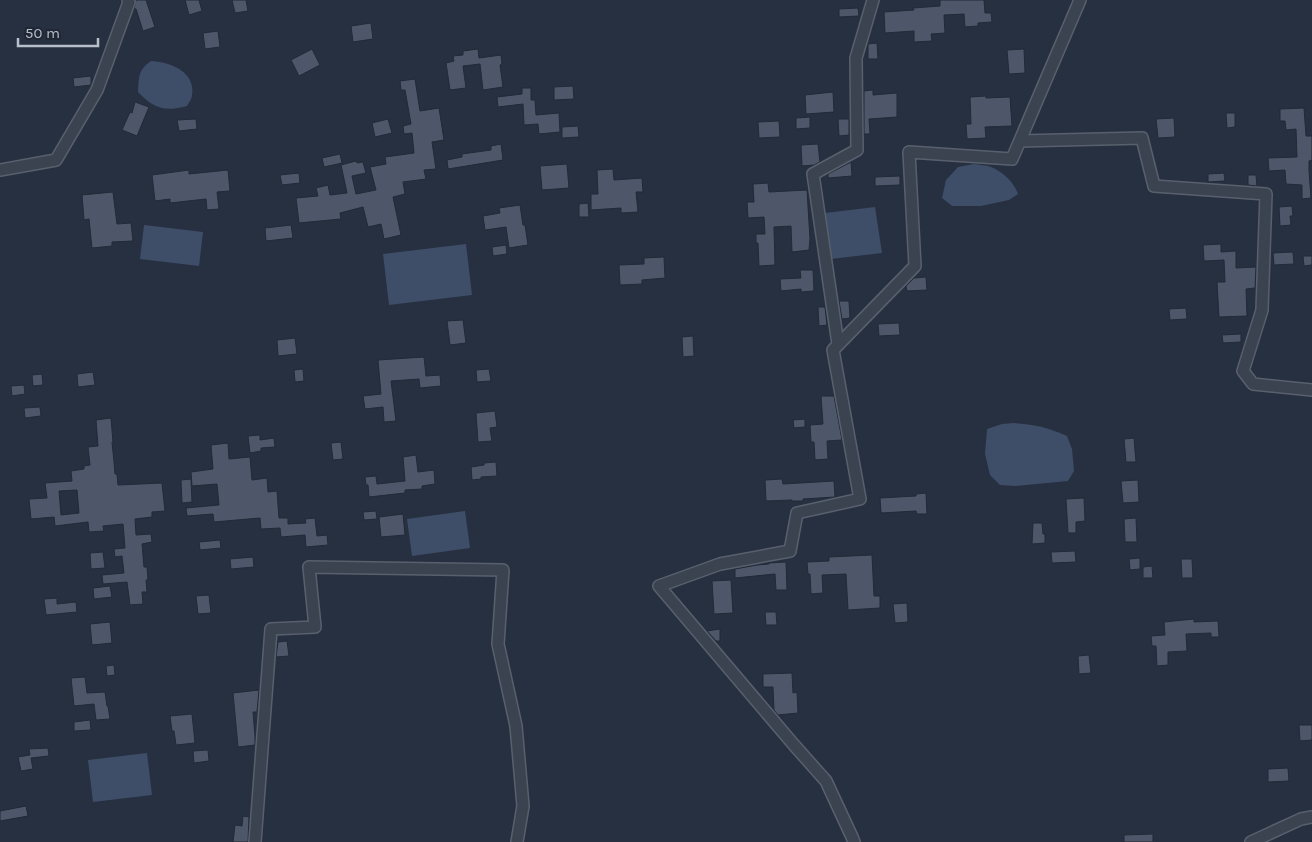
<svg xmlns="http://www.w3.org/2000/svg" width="1312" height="842" font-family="Karla,sans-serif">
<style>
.water{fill:#3e4d68}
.building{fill:#4d5769;stroke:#222937;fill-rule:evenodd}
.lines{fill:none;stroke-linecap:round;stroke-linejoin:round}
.street-casing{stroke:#59606d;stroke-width:14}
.street{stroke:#3b4350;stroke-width:11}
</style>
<rect width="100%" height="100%" fill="#273040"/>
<!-- water -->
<path class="water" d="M151 61C169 62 196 71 192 95 192 99 189 102 187 106 165 112 154 109 138 92 139 77 138 70 151 61Z
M974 164C980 165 986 165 991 167 1003 172 1014 182 1018 194L1009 200 981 206H952L942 198 946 180 958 167Z
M875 207 882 253 831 259 825 213Z
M144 225 203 232 199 266 140 259Z
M466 244 472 295 389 305 383 254Z
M1014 423C1036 425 1047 427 1067 436L1072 449 1074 471 1068 481 1015 486 1000 485 990 475 985 454 987 429 1002 424Z
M465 511 470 548 412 556 407 519Z
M147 753 152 795 93 802 88 760Z"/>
<!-- building -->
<path class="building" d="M136 0H146L155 27 143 31 136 9H134Z
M185 0H199L202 11 189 15Z
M232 0H246L248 11 235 13Z
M940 0H984L985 13H991L992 22 978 23V26L965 27 964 14 944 15 945 33 931 34 932 41 914 42V31L885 33 884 12 914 10 913 8 940 6Z
M858 8 859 16 839 17V9Z
M371 23 373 39 353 42 351 26Z
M218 31 220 47 205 49 203 33Z
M877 43 878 59H868V44Z
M312 49 320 65 299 76 291 60Z
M478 49 479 58 501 55 502 64 500 65 503 87 483 90 480 64 463 66 466 88 450 90 446 63 454 61 453 56 463 55V51Z
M1024 49 1025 73 1009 74 1007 50Z
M91 76V85L74 87 73 78Z
M415 79 420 111 439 108 444 140 432 142 436 169 424 170 426 179 403 182 405 194 393 197 401 235 384 239 381 224 368 227 363 207 340 213 341 219 299 223 296 198 318 196 316 188 328 185 330 195 347 193 341 165 356 161 357 163 363 162 366 173 352 176 356 194 376 190 370 167 386 164 385 157 414 153 412 133 404 134 403 126 411 124 405 90H401L400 81Z
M573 86 574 99 554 100V87Z
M522 88H531V100H535L536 115 559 113 560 132 539 134 538 124 524 125 523 104 498 107 497 97 522 94Z
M873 90V95L897 93V117L869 119 870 134H864V91Z
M833 92 834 112 806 114 805 95Z
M986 96V98L1010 97 1012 126 985 127 986 138 967 139 966 124H971L970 97Z
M135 102 149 107 137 136 122 130 130 112 132 113Z
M1304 108 1306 136H1312V160L1309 161V170L1311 198 1302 199V185L1286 184 1285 170 1269 171 1268 158 1297 157 1296 129 1286 130 1285 121H1280V109Z
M1226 113H1235V127L1227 128Z
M810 117V128L796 129V118Z
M1174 118 1175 137 1158 138 1156 119Z
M196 119 197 129 179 131 177 120Z
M388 119 392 133 375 137 372 123Z
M838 119H849V135L839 136Z
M779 121 780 137 759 138 758 122Z
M578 126 579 137 562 138V127Z
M501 144 503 160 448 169 447 160 462 157V154L491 150V146Z
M818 144 820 162 814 165 802 166 801 145Z
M340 154 342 163 324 167 322 158Z
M851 162 852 176 828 178V174Z
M567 164 569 188 542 190 540 166Z
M613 169 614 180 642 178 643 192H636L638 212 621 213V208L591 210V194H598L597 170Z
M189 170V174L228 170 230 191 217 192 219 209 207 210 206 199 170 203V199L155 201 152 175Z
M299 173 300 183 282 185 280 175Z
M1224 173 1225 181 1208 182V174Z
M1248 175H1256L1257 186 1248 185Z
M900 176V185L875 186V177Z
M768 183 769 192 807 190 810 239 809 250 792 252 791 226 774 227 775 265 759 266 758 243H756V234H765L764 217 748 218 747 202H754L753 184Z
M113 192 117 224 131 223 133 241 112 242V246L92 248 89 219 84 220 82 195Z
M588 203 589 217H579V204Z
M520 205 523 225H525L528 245 509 248 506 227 485 230 483 216 500 213 499 208Z
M1292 206 1293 216H1290L1291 225 1280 226 1279 207Z
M291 225 293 238 266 241 265 228Z
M1221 244V252L1236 251V268L1256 267 1255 288 1246 289 1247 316 1219 317 1217 282H1225L1224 260 1204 261 1203 245Z
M506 245 507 254 493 256 492 247Z
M1293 252 1294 264 1274 265 1273 253Z
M1303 256H1312V265L1304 266Z
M664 257 665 278 642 280V284L620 285 619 265 644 264V258Z
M800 270H813L814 291 801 292V289L781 291 780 279 801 278Z
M926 277 927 290 907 291 906 286 914 278Z
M839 301H849L850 318 842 319Z
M818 307H825L827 325 819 326Z
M1186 308 1187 319 1170 320 1169 309Z
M463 320 466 343 450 345 447 321Z
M899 323 900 335 879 336 878 324Z
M1241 334V342L1223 343 1222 335Z
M693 336 694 356 683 357 682 337Z
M295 338 297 354 278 356 277 340Z
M424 357 426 376 440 375 441 386 420 388 419 379 391 381 396 421 384 422 383 407 365 409 363 396 381 394 378 360Z
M303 369 304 381 295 382 294 370Z
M489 369 491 381 477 382 476 370Z
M93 372 95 385 78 387 77 374Z
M42 374 43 385 33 386 32 375Z
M24 385 25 394 12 396 11 386Z
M821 396H834L842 440 827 441 828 459 815 460 814 442H811L810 425 823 424Z
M40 407 41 416 25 418 24 408Z
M495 411 497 427 490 428 492 441 478 442 476 413Z
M111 418 113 442H112L114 462 115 474H117L118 485 162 483 165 511 152 512V517L135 519 136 535 151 534 152 542 142 544 144 567H147L148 580H146L147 592H142L143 604 130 605 127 582 103 584 102 575 124 573 122 556 115 557 114 549 125 548 123 524 103 526 104 531 89 532 88 522 55 526 54 517 31 519 29 499 47 498 45 483 72 481 71 471 84 469V466L90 465 88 447 98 446 96 420ZM77 490 79 513 61 515 59 491Z
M805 419V427L794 428 793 420Z
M260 435V440L274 438 275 447 261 448V451L250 453 248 436Z
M1134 438 1136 462H1126L1124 439Z
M341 442 343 459 333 460 331 443Z
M228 443 229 459 250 457 252 480 267 478 268 492 277 491 279 518H288V524L306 523 305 519 315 518 317 536 327 535 328 545 306 547 305 535 281 537 280 528 261 529 260 518 214 522 213 514 187 516 186 508 219 505 217 484 192 486 191 472 213 469 211 445Z
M416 455 418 472 434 470 435 484 422 486V489L405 490V493L369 497 368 485H366L365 477 376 476 377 484 405 481 403 457Z
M496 462 497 476 481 477V479L472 480 471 467 484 465V463Z
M191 479 192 502 182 503 181 480Z
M782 479 783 484 834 481 835 497 803 499V501H792V500L766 501 765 480Z
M1138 480 1139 502 1123 503 1121 481Z
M926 493 927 514H917L916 511 881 513 880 498 916 496V494Z
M1084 498 1085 521 1076 522V533H1068L1066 499Z
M376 511 377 519 364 520 363 512Z
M403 514 405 535 381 537 379 517Z
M1136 518 1137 542H1125L1124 519Z
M1033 523H1042L1043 534H1045V543L1032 544Z
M220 540 221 548 200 550 199 542Z
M1075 551 1076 562 1052 563 1051 552Z
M103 552 105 568 91 569 90 553Z
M872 555 874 596H880V608L848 610 846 574 822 575 823 593 811 594 810 574H808L807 562 829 561V557Z
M253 557 254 567 231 569 230 559Z
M1140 558V569L1130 570 1129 559Z
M1181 559H1192L1193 578H1182Z
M786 562 787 590H776L775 574 735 578V569L757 565 769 564V563Z
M1152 566 1153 578H1143V567Z
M731 580 733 613 714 614 712 581Z
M110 586 112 597 94 599 93 588Z
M209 595 211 613 198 614 196 596Z
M57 598V604L76 602 77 612 46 615 44 599Z
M907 603 908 622 895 623 893 604Z
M765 612H776L777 625H766Z
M1194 619V622L1218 621 1219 637H1211V633L1186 634 1187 651 1168 652V665L1157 666 1156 646H1152L1151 636 1165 635 1164 622Z
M110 622 112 643 92 645 90 624Z
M720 629V641H716L707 631Z
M287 641 289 656 276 657 278 642Z
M1089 655 1091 673 1079 674 1078 656Z
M114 665 115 675 107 676 106 666Z
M792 673 793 693 797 692 798 713 778 715 774 710 773 687H763V674Z
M85 677 87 693 105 692 107 706H108L110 719 96 720 94 704 74 706 71 678Z
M259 690 257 712H253L255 736V745L238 747 233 693Z
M192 714 195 743 176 745 174 731H172L170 716Z
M90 720 91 730 74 731V722Z
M1299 725H1312V740L1300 741Z
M48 748 49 756 31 758 33 769 21 771 18 757 30 755 29 749Z
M208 750 209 761 194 763 193 751Z
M1288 768 1289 781 1268 782V769Z
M26 806 28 816 0 821V811Z
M243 816 249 817 248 842H233L235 825 242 826Z
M1153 834V842H1124V835Z"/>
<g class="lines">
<!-- street casing -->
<g class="street-casing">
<path id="street" d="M1020 141 1142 138 1154 186 1266 194 1262 310 1243 371 1253 384 1312 390
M0 170 56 160 97 90 129 2 128 0
M838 344 813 174 857 150 856 58 873 0
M255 842 271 629 315 627 309 567 503 570 498 644 516 726 523 806 517 842
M854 842 852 837 826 781 794 745 659 586 720 564 790 551 797 513 860 499 833 350 915 266 909 152 1012 159 1080 0
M1251 842 1301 819 1312 817"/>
</g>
<!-- street -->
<use href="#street" class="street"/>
</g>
<!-- scale -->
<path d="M18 38v8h80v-8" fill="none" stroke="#b8beca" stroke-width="2.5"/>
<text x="25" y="38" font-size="15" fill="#b8beca" stroke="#202735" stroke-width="4" paint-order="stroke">50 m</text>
</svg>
